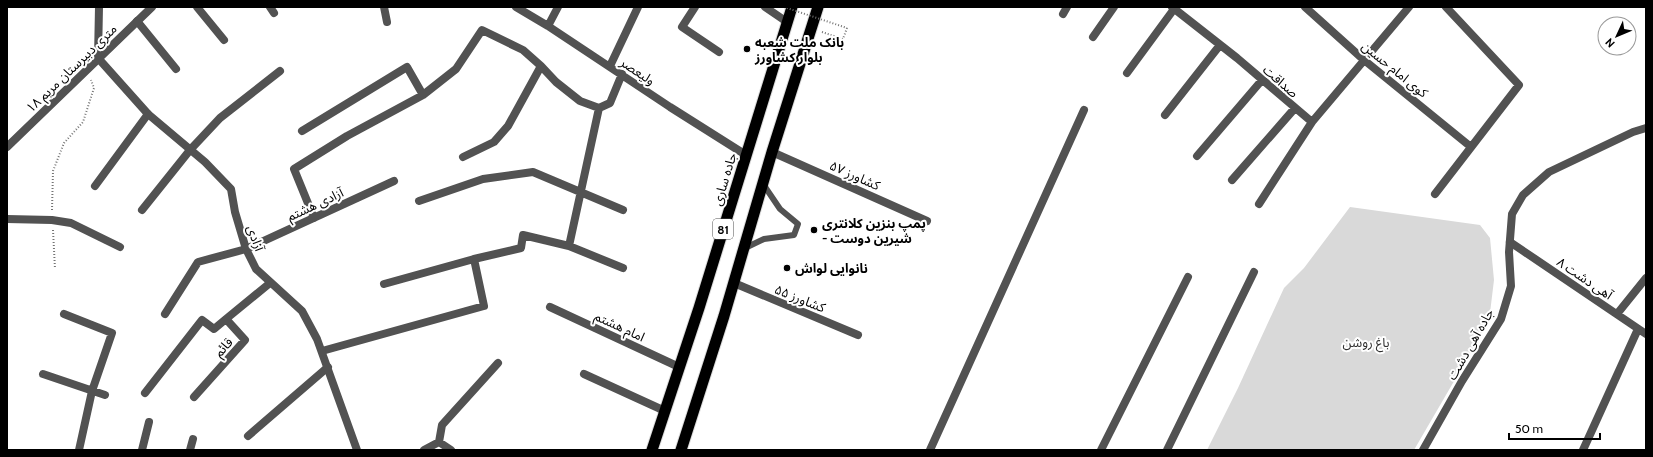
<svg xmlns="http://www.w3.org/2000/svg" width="1653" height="457" font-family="Cabin,'Noto Sans Arabic',sans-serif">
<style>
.green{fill:#d9d9d9}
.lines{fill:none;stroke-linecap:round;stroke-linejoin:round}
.trunk-casing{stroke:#dbdbdb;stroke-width:13}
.path{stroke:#747474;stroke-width:2;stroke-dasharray:1 2;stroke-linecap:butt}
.service{stroke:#525252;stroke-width:6}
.minor{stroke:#525252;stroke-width:8}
.tertiary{stroke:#525252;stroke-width:8}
.trunk{stroke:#000;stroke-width:11}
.path-bridge{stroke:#747474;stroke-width:2;stroke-dasharray:1 2;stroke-linecap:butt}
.poi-dot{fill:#000;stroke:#fff;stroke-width:1.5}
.labels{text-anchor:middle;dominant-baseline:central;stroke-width:4;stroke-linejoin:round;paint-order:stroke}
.shield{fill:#fff;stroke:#4c4c4c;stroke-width:1}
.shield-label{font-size:12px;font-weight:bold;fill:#000}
.poi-label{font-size:13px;font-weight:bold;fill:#000;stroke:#fff;text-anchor:start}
.street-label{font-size:13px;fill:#000;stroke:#fff}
.park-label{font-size:13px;fill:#303030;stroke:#fff}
</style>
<rect width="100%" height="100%" fill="#fff"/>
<!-- green -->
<path class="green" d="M1350 207 1480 225 1490 238 1494 280 1489 321 1414 450H1207L1238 388 1284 288 1304 268Z"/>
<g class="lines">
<!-- trunk casing -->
<g class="trunk-casing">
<path id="trunk" d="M652 450 699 308 792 7
M681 450 724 316 772 152 818 7"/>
</g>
<!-- path -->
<path class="path" d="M822 32 843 39 847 28
M52 210 53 171 64 143 83 122 94 88 91 80
M53 230 55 269"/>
<!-- service -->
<path class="service" d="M743 249 764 239 794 235 798 224 780 209 763 184"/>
<!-- minor -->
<path class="minor" d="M197 7 224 40
M270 7 274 13
M384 7 387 22
M516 7 548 26 670 107 746 155
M695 7 682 27 719 52
M765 7 787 22
M1172 7 1237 58 1312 122 1409 7
M1305 7 1364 60 1471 147
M1063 14 1067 7
M137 21 176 69
M548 26 558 7
M1093 37 1114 7
M98 58 99 7
M610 66 638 7
M1127 73 1174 9
M1165 115 1220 45
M302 131 407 67 423 95
M772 152 927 221
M1197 156 1262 80
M463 157 494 142 508 126 541 66
M1232 180 1295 108
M95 186 148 114
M1435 194 1519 85 1446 7
M419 201 483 179 533 172 623 210
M1259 204 1312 122
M142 210 190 150 220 118 280 71
M314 218 294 169 347 136 423 95 456 69 482 30 523 50 541 66 556 82 580 101 599 108
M7 219 52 220 71 223 120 247
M1510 242 1646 334
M569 246 623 268
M734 283 858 335
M384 284 474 259
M550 307 679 367
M64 314 112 333 92 391 79 450
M165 314 198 262 246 249 394 181
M1617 314 1646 278
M322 351 484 306 474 259 521 248 523 235 569 246 599 108 610 103 622 74
M43 374 105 395
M584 374 665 411
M145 393 202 320 214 329 226 319
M194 397 245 340 226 319 270 283
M248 436 328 367
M439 442 442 425 498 363
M142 450 149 422
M190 450 193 439
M424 450 439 442 451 450
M930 450 1084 110
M1101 450 1188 277
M1167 450 1254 272
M1583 450 1638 329"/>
<!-- tertiary -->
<path class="tertiary" d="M98 58 148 114 205 162 231 189 235 212 246 249 256 269 302 311 317 339 357 450
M7 147 152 7
M1423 450 1462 381 1501 319 1511 286 1509 252 1512 214 1523 195 1549 172 1633 132 1646 128"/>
<!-- trunk -->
<use href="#trunk" class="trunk"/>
<!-- path-bridge -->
<path class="path-bridge" d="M784 7 847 28"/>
</g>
<!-- markers -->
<g class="poi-dot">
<circle cx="747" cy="49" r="4"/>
<circle cx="814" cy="230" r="4"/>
<circle cx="787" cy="268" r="4"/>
</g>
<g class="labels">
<!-- shield labels -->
<rect class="shield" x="713" y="219" width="20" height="20" rx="3"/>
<g class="shield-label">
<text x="723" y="229">81</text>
</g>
<!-- poi labels -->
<g class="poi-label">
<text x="755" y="42">بانک ملت شعبه<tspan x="755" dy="15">بلوار کشاورز</tspan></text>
<text x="822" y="223">پمپ بنزین کلانتری<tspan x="822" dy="15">- شیرین دوست</tspan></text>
<text x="795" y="268">نانوایی لواش</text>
</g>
<!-- street labels -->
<g class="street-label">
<text transform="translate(71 68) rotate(-44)">۱۸ متری دبیرستان مریم</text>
<text transform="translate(1395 69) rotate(39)">کوی امام حسین</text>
<text transform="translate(638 71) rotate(34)">ولیعصر</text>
<text transform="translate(1281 81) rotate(41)">صداقت</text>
<text transform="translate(855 175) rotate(24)">کشاورز ۵۷</text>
<text transform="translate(724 179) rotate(-73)">جاده ساری</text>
<text transform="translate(315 204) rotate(-25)">آزادی هشتم</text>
<text transform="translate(256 238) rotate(70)">آزادی</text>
<text transform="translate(1585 278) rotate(34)">آهی دشت ۸</text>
<text transform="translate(800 298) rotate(22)">کشاورز ۵۵</text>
<text transform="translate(620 326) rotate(25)">امام هشتم</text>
<text transform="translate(1470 344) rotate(-60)">جاده آهی دشت</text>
<text transform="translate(223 347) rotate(-48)">قائم</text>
</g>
<!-- park labels -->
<g class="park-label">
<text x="1366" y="342">باغ روشن</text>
</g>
</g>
<!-- border -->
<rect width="1653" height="457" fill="none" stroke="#000000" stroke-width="16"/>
<!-- north arrow -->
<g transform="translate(1617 36) rotate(226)"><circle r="19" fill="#ffffff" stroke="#999999"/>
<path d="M0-3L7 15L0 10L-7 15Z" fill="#000000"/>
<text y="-6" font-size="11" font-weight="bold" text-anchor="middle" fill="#000000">N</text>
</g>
<!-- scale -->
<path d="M1509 433v6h91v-6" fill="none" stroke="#000000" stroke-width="2"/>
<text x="1515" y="433" font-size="12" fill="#000000" stroke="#ffffff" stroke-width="3" paint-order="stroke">50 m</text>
</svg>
